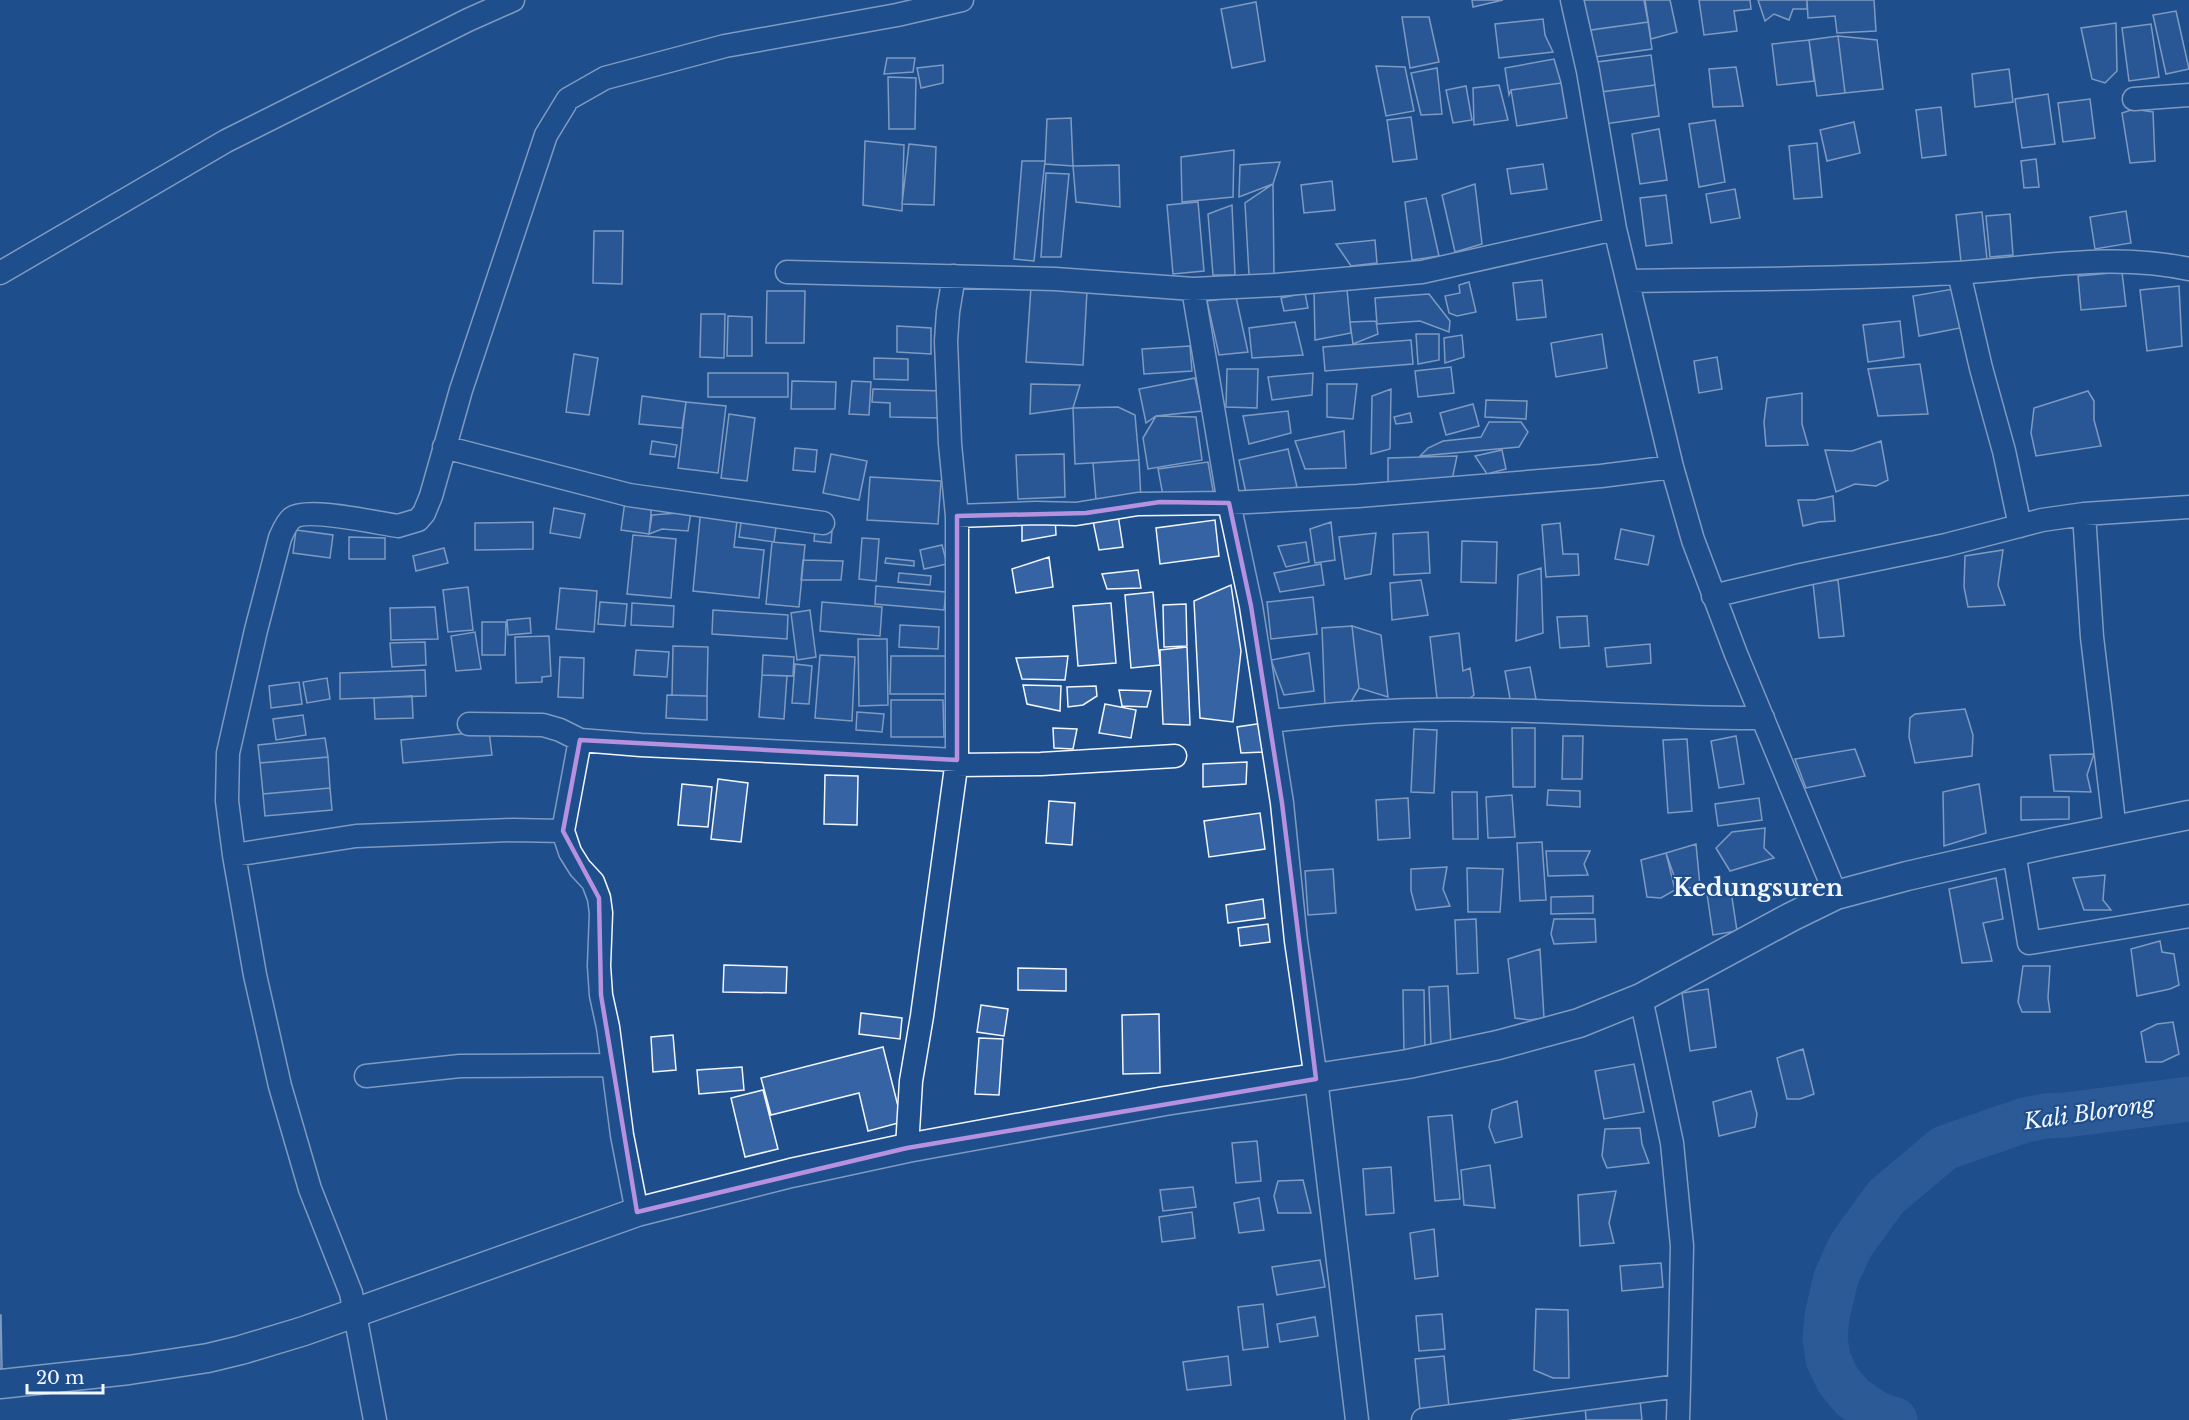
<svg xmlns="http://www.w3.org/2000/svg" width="2189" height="1420" font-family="'Libre Baskerville',serif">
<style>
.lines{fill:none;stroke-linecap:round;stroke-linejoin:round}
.river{stroke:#3b69a3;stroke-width:45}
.building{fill:#3563a3;stroke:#f2f6ff;stroke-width:1.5}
.minor-casing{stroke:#f2f6ff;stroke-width:25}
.tertiary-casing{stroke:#f2f6ff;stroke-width:31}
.minor{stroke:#1f4e8c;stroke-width:22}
.tertiary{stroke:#1f4e8c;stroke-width:28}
.marked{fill:none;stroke:#b691df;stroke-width:4.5;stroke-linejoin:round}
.labels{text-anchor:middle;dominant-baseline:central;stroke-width:4.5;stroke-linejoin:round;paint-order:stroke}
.water-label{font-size:22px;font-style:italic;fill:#f2f6ff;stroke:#1f4e8c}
.quarter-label{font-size:24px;font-weight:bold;fill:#f2f6ff;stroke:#1f4e8c}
</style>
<rect width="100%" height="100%" fill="#1f4e8c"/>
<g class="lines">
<!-- river -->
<path class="river" d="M1895 1420 1877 1414 1853 1398 1838 1380 1828 1359 1825 1338 1827 1316 1836 1278 1851 1245 1886 1197 1944 1148 2025 1120 2045 1116 2066 1115 2189 1099"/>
</g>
<!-- building -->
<path class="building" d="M1472 0H1503L1473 7Z
M1587 0H1644L1648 22 1585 31 1581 1Z
M1645 0H1670L1677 32 1651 39Z
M1699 0H1750L1751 9 1734 11 1737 31 1704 35Z
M1758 0H1807V9H1793L1789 20 1774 14 1765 21Z
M1807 0H1874L1876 31 1837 33 1835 16 1808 18Z
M1256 2 1265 61 1232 68 1221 9Z
M2176 11 2189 69 2166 74 2153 15Z
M1402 17H1429L1439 62 1410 68Z
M1543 19 1545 35 1553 52 1499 58 1495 24Z
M1648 22 1652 49 1595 57 1591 30Z
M2116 23 2117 71 2105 83 2092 79 2081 28Z
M2151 24 2159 77 2129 81 2122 28Z
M1838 36 1845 93 1817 96 1809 40Z
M1838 36 1877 40 1883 89 1845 93Z
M1809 40 1814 81 1777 85 1772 44Z
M1651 55 1655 85 1601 92 1597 62Z
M887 58H915L913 72 884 74Z
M1554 59 1561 83 1511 90 1509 95 1505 68Z
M943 65V83L921 88 917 68Z
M1376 66 1405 67 1414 111 1386 116Z
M1736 67 1743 106 1713 107 1709 69Z
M1437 68 1442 114 1421 115 1411 73Z
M2009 69 2013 102 1975 107 1972 74Z
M888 77 916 78 915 129H889Z
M1561 83 1567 118 1517 126 1511 90Z
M1499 85 1508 120 1474 125 1473 88Z
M1655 85 1659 116 1605 124 1601 92Z
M1466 86 1472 120 1453 123 1446 90Z
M2048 94 2055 144 2022 148 2015 99Z
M2090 99 2095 138 2063 142 2058 103Z
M1941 107 1946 155 1922 158 1916 110Z
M2134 109 2153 112 2155 161 2130 163 2122 113Z
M1411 117 1417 159 1393 162 1387 120Z
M1071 118 1073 166 1045 164 1047 119Z
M1715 120 1725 182 1699 187 1689 124Z
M1854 122 1860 153 1827 161 1820 130Z
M1659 129 1667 180 1640 184 1632 134Z
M865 141 904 145 902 211 863 205Z
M1817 143 1822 197 1794 199 1789 146Z
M909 144 936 147 934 205 902 204Z
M1234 150 1233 197 1182 202 1181 157Z
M2036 159 2039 187 2024 188 2021 161Z
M1022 161H1045L1034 261 1014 259Z
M1280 162 1273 184 1239 197 1240 165Z
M1543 164 1547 189 1511 194 1507 169Z
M1119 165 1120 207 1076 202 1073 166Z
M1046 173 1069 174 1061 257H1041Z
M1332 181 1335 210 1304 213 1301 185Z
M1273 184 1274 276 1249 275 1245 203Z
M1475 184 1482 244 1455 252 1442 195Z
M1735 189 1740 218 1711 223 1706 194Z
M1666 195 1672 243 1646 246 1640 198Z
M1426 198 1439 256 1412 260 1405 202Z
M1198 202 1204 271 1173 274 1167 205Z
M1232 205 1235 275H1213L1208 214Z
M2126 211 2131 243 2095 249 2090 217Z
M1982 212 1987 259 1961 262 1956 215Z
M2010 214 2013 255 1990 257 1986 216Z
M594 231H623L622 284 593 283Z
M1375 240 1377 263 1351 266 1336 244Z
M2122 272 2126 306 2081 310 2078 276Z
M1542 280 1546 317 1517 320 1513 283Z
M1469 282 1476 312 1457 316 1449 313 1445 296 1460 293 1459 285Z
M2179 286 2182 346 2147 351 2140 290Z
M1031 287 1087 291 1083 365 1026 362Z
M1347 289 1351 333 1315 340 1314 291Z
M1953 289 1960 328 1919 336 1913 296Z
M767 291H805L804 343H766Z
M1305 293 1308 308 1284 311 1281 298Z
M1429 294 1450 321 1449 332 1420 321 1377 324 1375 298Z
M1236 297 1248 352 1219 355 1207 301Z
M701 314H725L724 358 700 357Z
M728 316 752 317V356H727Z
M1376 321 1378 334 1353 344 1350 322Z
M1900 321 1904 357 1868 362 1863 325Z
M1295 322 1303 355 1252 358 1249 328Z
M897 326 931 328V354L897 352Z
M1416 334H1439V360L1418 364Z
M1602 334 1607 368 1556 377 1551 343Z
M1462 335 1464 357 1445 363 1444 338Z
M1411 340 1413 364 1325 371 1323 347Z
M1190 346 1192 371 1144 374 1142 349Z
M574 354 598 358 589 415 566 412Z
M1717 357 1722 389 1699 393 1694 361Z
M874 358 908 359V380L874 379Z
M1920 364 1928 414 1878 416 1868 369Z
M1451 367 1454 393 1418 397 1415 371Z
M1227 369H1258L1257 408 1226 407Z
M708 373H788V397H708Z
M1313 373 1312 395 1272 400 1268 377Z
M1195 378 1202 411 1156 416 1146 423 1139 389Z
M792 381 836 382 835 409H791Z
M852 381 871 382 869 415 849 414Z
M1031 384 1080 385 1073 408 1030 414Z
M1327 384H1357L1353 419 1327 417Z
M873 389 943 391 942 418 890 417V403L872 402Z
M1391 389 1390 449 1371 454 1372 396Z
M2088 391 2094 401V420L2101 446 2036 456 2031 433 2034 408Z
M1802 393V424L1808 445 1766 446 1764 422 1767 398Z
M642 396 686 402 682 428 639 424Z
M1486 400 1527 401 1526 419 1485 417Z
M686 402 726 406 718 473 678 468Z
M1473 404 1479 426 1446 435 1440 413Z
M1118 407 1135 415 1139 460 1075 464 1073 408Z
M1288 411 1291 433 1249 444 1243 416Z
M1410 413 1412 422 1396 424 1394 417Z
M729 414 755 418 747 481 721 478Z
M1156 416 1196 417 1202 460 1148 469 1143 438Z
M1489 422H1521L1528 432 1519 447 1420 456 1428 448 1443 441 1481 437Z
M1344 431 1346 468 1305 469 1295 441Z
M652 441 677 445 675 457 650 454Z
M1881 441 1888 480 1876 486 1855 484 1836 492 1825 450 1852 451Z
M795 448 817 450 815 472 793 470Z
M1288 449 1297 487 1247 498 1239 460Z
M1502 450 1506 469 1487 474 1475 456Z
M831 454 867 461 859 500 823 493Z
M1064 454 1065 497 1018 499 1016 455Z
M1457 456 1453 475V484L1388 486V458Z
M1139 460 1141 500H1096L1093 463Z
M1208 462 1214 496 1164 501 1158 469Z
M870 477 941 481 938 524 867 520Z
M1833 496 1835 521 1819 522 1803 526 1798 500H1815Z
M625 501 652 503 649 534 621 530Z
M554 508 585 514 580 538 550 533Z
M701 508 738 512 734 547 764 550 759 598 693 591Z
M691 512 688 531 662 529 649 534 652 515Z
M1118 515 1123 547 1099 550 1093 521Z
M742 516 777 520 774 542 739 537Z
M1055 516 1056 535 1022 541V521Z
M1215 520 1219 556 1160 564 1156 528Z
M533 522V549L475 550V523Z
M1331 522 1335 560 1315 563 1310 529Z
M1560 523 1563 554H1578L1579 575 1546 577 1542 525Z
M1621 529 1654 536 1648 565 1615 559Z
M296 530 333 535 330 558 293 553Z
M815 530 832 531 831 543 814 541Z
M1428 532 1430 573 1394 575 1393 534Z
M1376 533 1371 574 1345 579 1339 537Z
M633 535 676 539 671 598 627 594Z
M349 537 385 538V559H349Z
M862 538 879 539 876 581 859 579Z
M1462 541 1497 542 1496 583 1461 582Z
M772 542 805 545 799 607 766 604Z
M1306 542 1309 562 1286 567 1278 546Z
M942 545 947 564 924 569 920 550Z
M444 548 448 563 416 571 413 556Z
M2003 550 1998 585 2005 605 1968 607 1964 587 1965 556Z
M1049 557 1053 587 1016 593 1012 569Z
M886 558 914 561V566L885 563Z
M803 560 843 561 841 580H801Z
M1321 564 1324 585 1280 592 1274 573Z
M1541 568 1543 633 1516 641 1518 575Z
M1138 570 1141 588 1107 589 1102 574Z
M899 573 931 576 930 585 898 582Z
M1421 580 1428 615 1392 620 1390 583Z
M1838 580 1844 636 1819 638 1813 583Z
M1231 585 1241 651 1233 722 1200 718 1194 601Z
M876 586 946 592 944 610 875 604Z
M468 587 473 630 448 632 443 590Z
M560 588 597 591 594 632 556 629Z
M1153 592 1160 665 1131 668 1125 595Z
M1313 597 1317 634 1271 639 1267 602Z
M600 602 627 604 625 626 598 624Z
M822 602 882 607 880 636 820 631Z
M632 603 674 606 673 627 631 625Z
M1111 603 1116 663 1078 666 1073 606Z
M1186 604 1187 646 1164 647 1163 605Z
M435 607 438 639 391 640 390 608Z
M713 610 788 615 787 639 712 634Z
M810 610 816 657 797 660 791 613Z
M1587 616 1589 646 1560 648 1557 617Z
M530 618 531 633 508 635 507 620Z
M482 622H506L505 655H482Z
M900 625 939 627 938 649 899 647Z
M1352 626 1359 688 1348 707 1325 708 1322 628Z
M1352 626 1381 635 1388 697 1359 688Z
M475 632 481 669 456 671 451 636Z
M1459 633 1463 671 1470 668 1474 695 1462 704 1438 707 1430 637Z
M549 636 551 676 542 677V682L516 683 515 637Z
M858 639H887L888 705 859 706Z
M425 642 426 665 392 667 390 643Z
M1650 644 1651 663 1607 667 1605 648Z
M673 646 708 647 707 696 672 695Z
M1187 647 1190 725 1163 724 1160 650Z
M636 650 669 652 667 677 634 675Z
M1309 653 1314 691 1284 695 1271 660Z
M763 655 794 657 793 676 762 675Z
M820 655 855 657 852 721 815 718Z
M891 656H946L947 694H890Z
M1068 656 1065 680 1022 679 1016 658Z
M560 657 584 658 583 698 558 697Z
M795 664 812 666 809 704 792 703Z
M1530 667 1536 699 1511 704 1505 671Z
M425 670 426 696 340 699V673Z
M762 675 787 676 784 719 759 717Z
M327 678 330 699 307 703 303 682Z
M299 682 302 704 271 708 269 686Z
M1023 685 1061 686 1060 711 1027 704Z
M1096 686 1097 696 1083 705 1068 707 1067 687Z
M1119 690 1151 691 1147 707 1122 706Z
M667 695 707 696V720L666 718Z
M412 696 413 718 375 719 374 698Z
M891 700H943L944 737H891Z
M1105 704 1136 710 1131 738 1099 733Z
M1965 709 1973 735 1972 756 1915 763 1909 737 1910 718 1915 714Z
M857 712 884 714 882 732 856 730Z
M303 715 306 735 276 740 273 719Z
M1263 723 1264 752 1241 753 1237 727Z
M1053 728 1077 729 1073 749 1054 748Z
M1512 728H1535V787H1513Z
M1414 729 1437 730 1434 793 1411 792Z
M489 731 492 755 403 763 401 740Z
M1563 736H1583L1582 779H1562Z
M1736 736 1744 784 1719 788 1711 741Z
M325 738 328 757 260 763 258 745Z
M1687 739 1692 811 1668 813 1663 740Z
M1855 749 1865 776 1806 788 1795 759Z
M2094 754 2087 775 2091 792 2054 791 2050 755Z
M328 757 330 788 263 794 260 763Z
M1247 762 1246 784 1203 787V764Z
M825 775 858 776 857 825 824 824Z
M718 779 748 783 741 842 711 839Z
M682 784 712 787 708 827 678 825Z
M1979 784 1986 833 1944 846 1943 792Z
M330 788 332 810 265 816 263 794Z
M1548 790 1580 791V807L1547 805Z
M1452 792H1477L1478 839H1453Z
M1512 795 1515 837 1488 838 1486 797Z
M2021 797H2069V819L2021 820Z
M1408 798 1410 838 1378 840 1376 800Z
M1759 798 1762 820 1718 826 1715 804Z
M1049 801 1075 803 1072 845 1046 843Z
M1260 813 1265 849 1209 857 1204 821Z
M1765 828 1764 848 1774 858 1730 871 1716 848 1732 832Z
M1542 842 1546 900 1520 901 1517 843Z
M1696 844 1700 886 1679 890 1666 853Z
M1546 851H1590L1584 864 1588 875 1548 876Z
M1666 853 1675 890 1661 898 1647 897 1641 860Z
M1447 867 1443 889 1450 906 1416 910 1411 891V869Z
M1467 868 1503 869 1500 912H1468Z
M1333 869 1336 913 1308 915 1305 871Z
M2105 875 2103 900 2111 910H2084L2073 878Z
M1996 878 2003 919 1983 923 1992 961 1962 963 1949 889Z
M1731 891 1737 931 1713 935 1707 894Z
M1593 896V913L1551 914V897Z
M1263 899 1265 918 1228 923 1226 905Z
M1476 919 1478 973 1457 974 1455 920Z
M1554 919H1595L1596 942 1554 944 1551 934Z
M1268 924 1270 942 1240 946 1238 928Z
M2160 941 2162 952 2174 954 2179 985 2170 989 2137 996 2131 949Z
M1540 949 1544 1018 1529 1020 1515 1018 1508 959Z
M724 965 787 967 786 993 723 992Z
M2023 966H2050L2048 998 2050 1012H2022L2018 1002Z
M1018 968 1066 969V991L1018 990Z
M1448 986 1451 1045 1431 1046 1429 987Z
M1708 989 1716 1047 1690 1051 1682 993Z
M1403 990H1424L1425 1053H1404Z
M981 1005 1008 1009 1004 1036 977 1032Z
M861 1013 902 1018 900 1039 859 1034Z
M1159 1014 1160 1073 1123 1074 1122 1015Z
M2173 1022 2179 1054 2162 1062H2146L2141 1032 2157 1024Z
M673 1035 676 1070 653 1072 651 1037Z
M979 1038 1003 1039 999 1095 975 1094Z
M883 1047 902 1122 868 1131 859 1093 771 1115 761 1078Z
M1803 1049 1814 1094 1800 1099H1787L1777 1058Z
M1634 1064 1644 1112 1604 1119 1595 1071Z
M742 1067 744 1090 699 1094 697 1070Z
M763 1090 778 1149 745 1157 731 1098Z
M1751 1091 1757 1114 1755 1127 1719 1136 1713 1102Z
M1517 1101 1522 1137 1495 1143 1489 1127 1492 1110Z
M1452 1115 1460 1199 1435 1201 1428 1117Z
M1640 1128 1642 1144 1649 1163 1607 1168 1602 1156 1605 1129Z
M1257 1141 1261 1181 1236 1183 1232 1143Z
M1490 1165 1495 1208 1464 1205 1461 1170Z
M1391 1167 1394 1213 1366 1215 1363 1169Z
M1303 1180 1311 1213H1278L1274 1196 1278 1181Z
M1193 1187 1196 1207 1163 1211 1160 1190Z
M1616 1191 1609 1223 1614 1243 1580 1246 1578 1195Z
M1259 1198 1264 1230 1239 1233 1234 1203Z
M1192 1212 1195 1238 1162 1242 1159 1217Z
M1434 1229 1438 1276 1415 1279 1410 1233Z
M1320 1260 1325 1287 1277 1295 1272 1267Z
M1661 1263 1663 1287 1622 1291 1620 1266Z
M1263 1304 1268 1347 1243 1350 1238 1307Z
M1536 1309 1568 1310 1569 1378H1553L1534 1370Z
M1442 1314 1445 1349 1419 1351 1416 1316Z
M0 1315H1L2 1369H0Z
M1315 1317 1318 1336 1280 1342 1277 1324Z
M1228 1356 1231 1385 1187 1390 1183 1362Z
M1444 1356 1449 1407 1420 1410 1415 1359Z
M1640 1400 1642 1420H1586L1585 1405Z"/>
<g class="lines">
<!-- minor casing -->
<g class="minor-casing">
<path id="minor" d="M1572 0 1588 71 1615 229 1672 467 1693 540 1736 654 1836 895
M2134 99 2189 95
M787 272 1055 279 1193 289 1276 285 1422 272 1615 229
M0 273 226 141 468 20 513 0
M1959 273 1981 368 2004 451 2020 526
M1628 281C1738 279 1848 279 1957 273 2035 268 2112 252 2189 269
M1193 289 1229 503 1251 606 1282 803 1296 941 1316 1079 1357 1420
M444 447 629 495 823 523
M2084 514 2092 637 2115 830
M957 516 1036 513 1076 514 1138 504 1229 503 1358 496 1601 476 1672 467
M1713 596 1801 575 1946 545 2042 520 2084 514 2189 507
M1270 721C1309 717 1348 712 1388 711 1513 705 1638 719 1763 718
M469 724 543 725 560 730 580 740 641 745 957 760
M580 740 563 831 570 852 580 868 593 882 599 898 601 913 599 966 601 995 608 1027 622 1135 637 1212
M956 765 1041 764 1175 756
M2014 852 2029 943 2189 916
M234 855 356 836 513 830 563 831
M366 1076 460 1066 612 1065
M907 1148 911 1081 922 1016 957 760V516L950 444 946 341 948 312 954 276
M375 1420 351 1293 310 1189 280 1086 255 975 234 855 227 801 228 753 256 630 280 538C283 531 286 523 292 518 307 507 377 523 398 526L418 520 424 513 431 496 461 390 546 135 568 99 605 78 725 46 897 15 962 0
M1423 1420 1679 1386 1682 1246 1672 1143 1641 998
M1678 1420 1679 1386"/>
</g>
<!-- tertiary casing -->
<g class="tertiary-casing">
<path id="tertiary" d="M0 1384 129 1370 208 1358 241 1350 304 1331 637 1212 791 1173 907 1148 1165 1101 1408 1064 1498 1045 1579 1023 1641 998 1791 917 1836 895 1907 876 2051 843 2189 815"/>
</g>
<!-- minor -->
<use href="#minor" class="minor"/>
<!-- tertiary -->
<use href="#tertiary" class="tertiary"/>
</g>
<!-- marked area -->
<path d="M0 0H2189V1420H0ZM1160 502 1229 503 1251 606 1282 803 1316 1079 907 1148 637 1212 601 995 599 898 563 831 580 740 957 760V516L1086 513Z" fill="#1f4e8c" fill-opacity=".55" fill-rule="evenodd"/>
<path class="marked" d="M1160 502 1229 503 1251 606 1282 803 1316 1079 907 1148 637 1212 601 995 599 898 563 831 580 740 957 760V516L1086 513Z"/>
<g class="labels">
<!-- water labels -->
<g class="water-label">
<text transform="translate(2089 1113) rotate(-8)">Kali Blorong</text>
</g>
<!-- quarter labels -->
<g class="quarter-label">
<text x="1758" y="887">Kedungsuren</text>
</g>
</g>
<!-- scale -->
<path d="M27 1384v9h76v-9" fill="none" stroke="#f2f6ff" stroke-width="3"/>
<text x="36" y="1384" font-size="18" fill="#f2f6ff" stroke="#1f4e8c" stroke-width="4.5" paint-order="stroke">20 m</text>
</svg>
